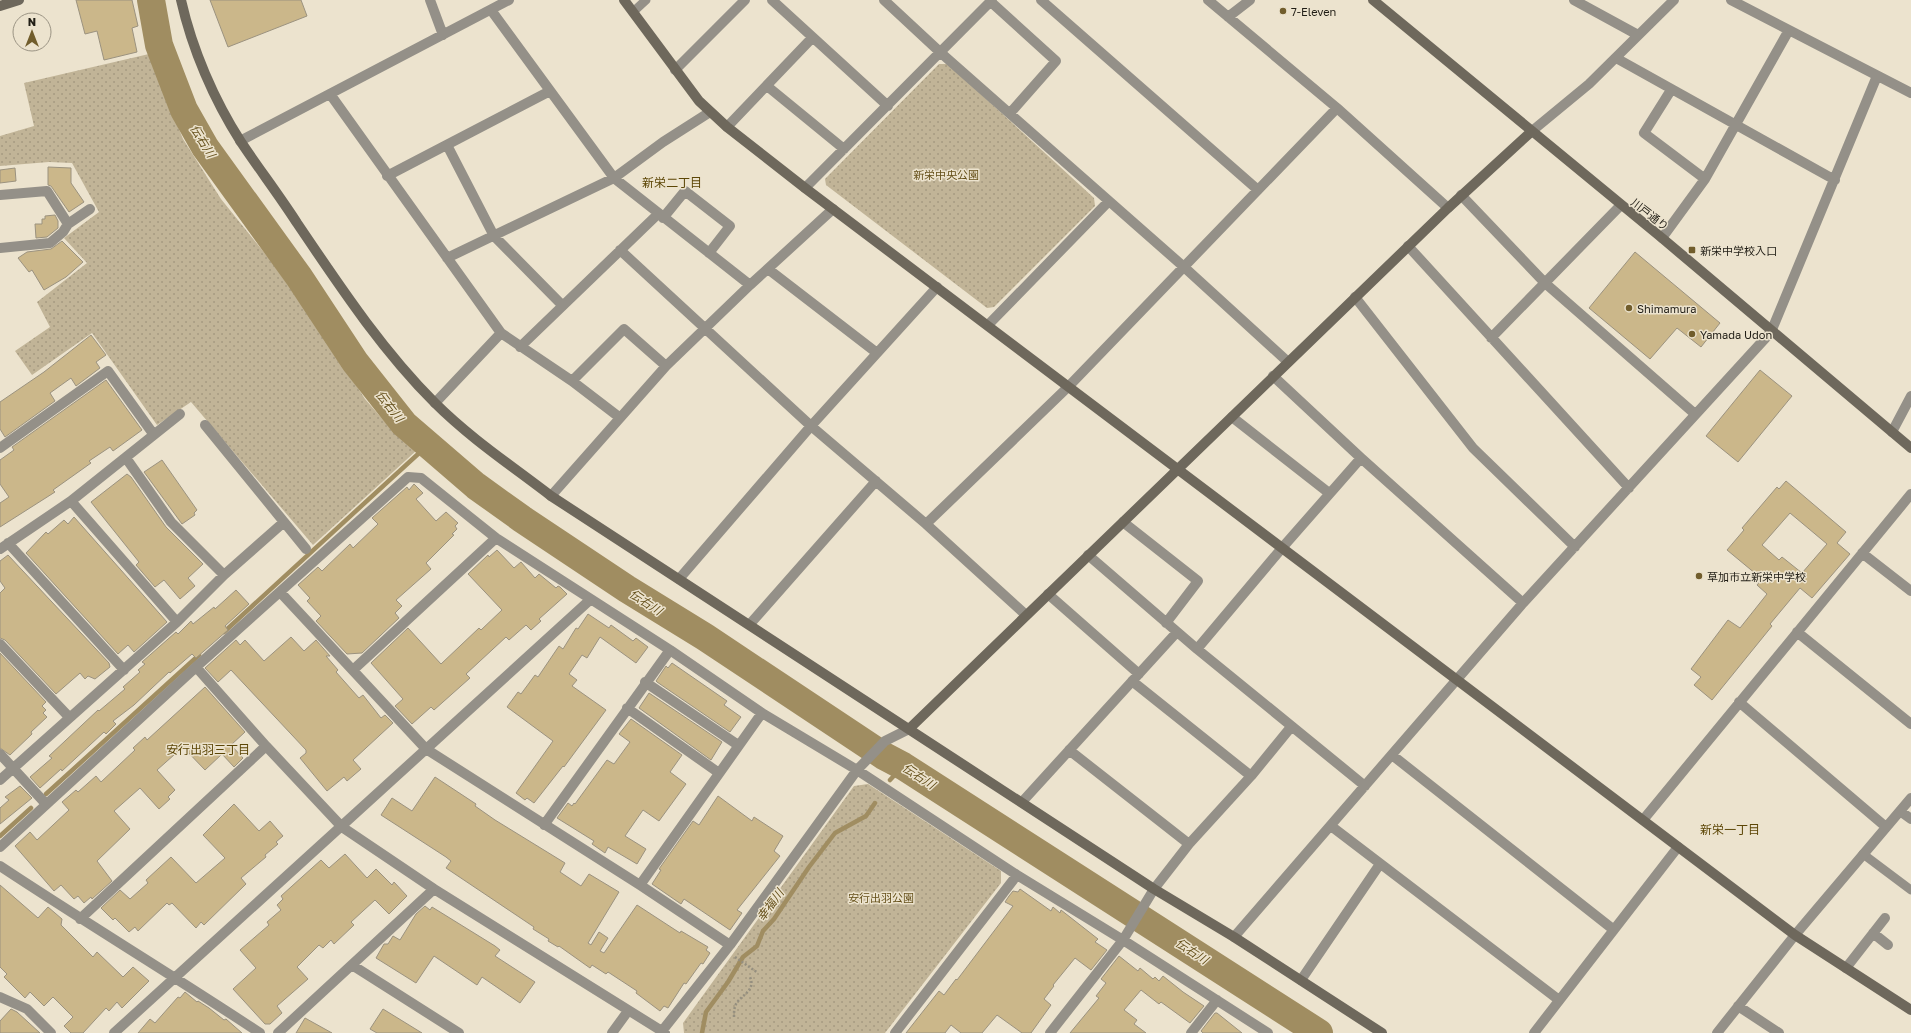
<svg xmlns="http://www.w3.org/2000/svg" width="1911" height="1033" font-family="'Golos Text','Noto Sans JP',sans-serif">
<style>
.green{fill:url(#green-dots)}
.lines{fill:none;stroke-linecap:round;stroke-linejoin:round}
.stream{stroke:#a08d61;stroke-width:4.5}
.river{stroke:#a08d61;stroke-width:28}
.building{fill:#cbb78a;stroke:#9b927f;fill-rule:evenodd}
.path{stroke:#958f7f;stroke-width:2.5;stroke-dasharray:2 2;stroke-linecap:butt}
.lane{stroke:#949088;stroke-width:9}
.street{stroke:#949088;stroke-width:10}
.secondary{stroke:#6e685c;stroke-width:10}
.poi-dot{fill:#715d2c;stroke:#ece3ce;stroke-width:1.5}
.labels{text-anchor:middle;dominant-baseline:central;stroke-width:3;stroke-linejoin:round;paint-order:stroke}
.poi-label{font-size:11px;fill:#211e16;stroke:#ece3ce;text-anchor:start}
.park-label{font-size:11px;fill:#65501a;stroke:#ece3ce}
.street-label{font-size:11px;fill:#211e16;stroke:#ece3ce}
.water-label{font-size:12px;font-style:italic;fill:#66511c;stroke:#ece3ce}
.neighbourhood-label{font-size:12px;fill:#5c4606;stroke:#ece3ce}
</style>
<defs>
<pattern id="green-dots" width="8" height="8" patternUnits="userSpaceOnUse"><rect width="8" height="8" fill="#c1b497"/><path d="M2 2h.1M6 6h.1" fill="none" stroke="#a69a81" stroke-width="1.8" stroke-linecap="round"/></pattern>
</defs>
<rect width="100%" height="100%" fill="#ece3ce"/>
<!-- green -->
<path class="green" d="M149 54 183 139 221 199 271 261 323 334 365 399 391 429 417 450 313 545 191 402 157 425 92 333 32 375 15 351 50 327 37 302 87 263 64 238 99 212 72 163 49 162 0 166V136L34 126 24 83Z
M939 64H948L1094 198 1095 206 994 307 987 308 826 185 825 179Z
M868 784 1001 871V883L885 1033H684L683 1023 854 786Z"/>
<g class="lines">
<!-- stream -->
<path class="stream" d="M224 632 429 444
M890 780 903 766
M46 794 199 655
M0 836 31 808
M702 1033 706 1012 728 982 743 957 757 946 763 931 774 919 809 867 835 833 866 816 875 803"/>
<!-- river -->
<path class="river" d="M151 0 159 45 172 79 184 110 205 147 299 277 355 362 404 424 476 486 522 519 627 589 705 637 884 756 903 766 1319 1033"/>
</g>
<!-- building -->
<path class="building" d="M76 0H132L138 26 132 28 137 52 104 60 97 31 85 34Z
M210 0H301L307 16 228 47Z
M48 167 71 168V183L84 202 69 212 51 186 48 185Z
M15 168 16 181 0 183V170Z
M55 215 58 221V228L47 237 36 238 35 224H42V219H45V216Z
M62 241 83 262 66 277 44 290 32 270 29 272 18 258 27 252 51 249Z
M1635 252 1720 323 1701 347 1677 328 1650 359 1589 308Z
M91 335 106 355 96 362 100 368 76 386 71 378 50 393 55 401 5 437 0 429V402L44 372Z
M1760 370 1792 396 1738 462 1706 436Z
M106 380 142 430 113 451 110 447 89 461 91 463 53 490 55 492 0 527V503L9 497 0 484V460L14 450 12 447Z
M162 460 197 510 194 513 195 515 182 524 144 472Z
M127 474 131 477 166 527 203 564 188 578 195 586 180 599 164 580 155 587 136 565 139 562 91 502Z
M1786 481 1846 532 1837 543 1850 554 1812 598 1800 588 1770 624 1772 626 1712 700 1694 685 1701 677 1691 669 1728 620 1740 628 1767 594 1757 585 1762 579 1727 550 1744 530 1742 528 1777 487 1779 489ZM1790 513 1827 544 1802 573 1782 557 1779 560 1762 545Z
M414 484 423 493 416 499 436 521 446 512 458 523 455 526 457 529 452 534 454 535 426 563 431 569 396 600 402 606 395 613 399 618 362 653 347 654 316 621 321 616 307 601 310 598 298 585 318 567 322 571 350 544 353 548 378 524 372 518 407 487 409 490Z
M74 517 167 622 134 652 128 645 118 654 26 553 46 532 48 534 64 520 68 524Z
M497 550 514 568 521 562 535 578 539 574 556 588 558 586 560 587 567 594 539 619 541 621 531 630 526 625 509 640 506 637 466 674 470 678 434 710 431 707 412 724 395 706 403 699 371 663 408 628 441 664 479 628 481 630 502 610 468 574 488 555 489 557Z
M8 555 109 663 110 667 95 679 88 676 85 679 80 673 56 694 5 640 0 638V593L5 588 0 581V561Z
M236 590 249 604 225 626 228 630 196 658 192 654 170 673 169 672 134 705 113 721 116 724 106 734 104 732 62 771 61 769 40 788 30 777 52 758 49 756 98 710 99 711 125 689 123 687 140 672 138 670 145 664 142 662 176 632 178 634 191 621 193 624 214 607 215 609Z
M588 614 609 628 611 625 633 641 636 638 648 647 636 663 600 637 587 658 582 655 569 674 577 680 572 686 606 710 564 767 563 766 534 803 527 798 525 800 516 793 553 741 507 707 518 692 521 694 535 675 538 677 559 646 563 649 576 628 578 629Z
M291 637 304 651 316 640 330 656H326L338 670 336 672 359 698 363 695 381 718 385 715 393 723 353 760 361 769 347 781 344 777 327 791 300 758 306 753V750L231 670 218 682 205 668 236 640 240 645 245 640 264 661Z
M0 653 46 702 42 706 46 710 43 713 47 717 31 732 32 734 10 755 0 748Z
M672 663 727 701 724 705 741 717 730 732 657 682 656 681 666 666 668 668Z
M205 687 245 732 231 745 243 758 234 767 222 754 205 770 183 747 157 770 175 790 168 797 170 799 159 809 140 788 114 811 130 829 97 861 112 881 92 899 91 897 84 903 78 896 74 899 61 885 54 891 15 846 30 832 37 840 69 810 62 802 76 790 78 792 96 776 101 782 135 750 133 748 145 737 147 740Z
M649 693 722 742 711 760 639 708Z
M631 719 682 755 670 772 686 784 659 821 643 810 625 836 646 849 637 864 608 847 605 853 592 844 594 841 557 818 568 803 572 806 574 803 575 804 607 760 614 764 630 742 619 734Z
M435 777 476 804 475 806 495 820 565 863 560 872 581 886 589 874 619 892 588 943 591 945 599 932 608 938 600 951 604 953 637 905 680 933 681 931 708 947 706 950 710 953 703 964 701 963 686 984 684 983 668 1008 664 1006 660 1011 636 993 637 991 608 972 606 974 592 965 590 968 559 946 558 947 548 941 549 939 533 929 534 927 446 868 451 861 446 857 381 815 392 798 412 811Z
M20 786 32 798 0 824V808L9 800 5 797Z
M718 796 752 821 754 817 783 836 774 851 780 856 737 910 742 913 730 930 684 899 681 904 652 884 661 870 659 869 693 821 699 825Z
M234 804 259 831 270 821 283 836 276 842 278 844 265 855 266 857 241 878 246 884 204 925 201 922 196 928 172 903 169 905 167 903 138 931 135 927 129 932 115 918 113 920 101 908 120 890 130 899 148 883 146 880 171 857 196 883 225 858 203 835Z
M345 854 367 878 376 869 392 885 394 882 407 896 389 914 375 900 351 922 354 925 334 944 331 940 323 948 319 945 297 967 308 979 277 1006 282 1013 270 1024H265L233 989 256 968 240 950 269 925 267 922 281 910 277 905 283 899 281 896 302 877 321 860 329 868Z
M0 885 38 918 48 907 62 919 61 925 93 957 97 952 123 977 133 967 149 981 122 1008 117 1002 109 1011 106 1008 83 1033H71L64 1026 73 1017 53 997 44 1006 30 992 25 998 4 977 7 974 0 967Z
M1020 889 1051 911 1053 907 1060 913 1061 910 1098 939 1095 942 1107 950 1091 970 1075 958 1053 985 1054 986 1044 999 1051 1005 1031 1033H1022L997 1015 982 1033H961L951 1025 945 1033H906L939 991 944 995 956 979 957 980 1013 906 1005 902 1009 896 1013 891 1018 892Z
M425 906 430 910 432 907 495 946 500 950 495 956 535 982 520 1003 482 977 477 985 434 956 416 983 376 958 384 944H388L393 936 400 940 416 914Z
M1119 956 1138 971 1140 968 1153 979 1155 977 1159 981 1163 976 1183 992 1204 1006 1190 1023 1161 1002 1159 1004 1141 990 1124 1010 1137 1020 1134 1024 1146 1033H1070L1099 998 1096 996 1106 983 1101 979Z
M185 992 197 1002 198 1001 209 1008 224 1020 226 1019 242 1033H138L150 1019 155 1023 178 997 180 998Z
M11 1009 17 1012 40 1033H0V1021Z
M383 1009 422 1033H377L370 1029Z
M1215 1013H1217L1242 1033H1203L1201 1031Z
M305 1018 332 1033H296Z"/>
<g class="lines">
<!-- path -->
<path class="path" d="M735 957 758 973
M734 1017C734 1012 734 1008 736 1004 742 994 756 991 750 977"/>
<!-- lane -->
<path class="lane" d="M633 12 646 0
M1863 854 1911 890"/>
<!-- street -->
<path class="street" d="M430 0 443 35
M772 0 888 106
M884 0 941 53 1184 267 1288 362
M1041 0 1258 190
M1208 0 1337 108 1448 208
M1574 0 1638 35
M1731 0 1911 93
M991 2 1056 61 1011 112
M491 10 614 178 750 285
M1228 17 1250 0
M1616 58 1835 180
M675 70 745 0
M767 86 844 149
M1671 90 1644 133 1705 179
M330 94 501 333 572 381 619 417
M727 127 812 38
M1532 131 1589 84 1674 0
M240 141 509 0
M447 145 494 236 562 305
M387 176 550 91
M805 188 992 0
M0 195 47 191 68 224
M1461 195 1545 283 1695 414
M663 218 685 191 730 226 709 253
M1662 238 1705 179 1789 30
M1408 246 1629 488
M0 248 50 243 63 232 68 224 90 209
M620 250 811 426 926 524 1026 615
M447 258 614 178 663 142 710 112
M768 269 877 353
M1355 297 1473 448 1575 547
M988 325 1109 201
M1491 338 1620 206
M520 347 658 214
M1273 376 1361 458 1523 603
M572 381 624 329 666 366
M435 403 501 333
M1232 417 1329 493
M205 425 306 549
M1892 432 1911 396
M0 448 108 371 154 435
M126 458 171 522 224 575
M551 496 666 366 750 285 833 209
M1123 522 1198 581 1166 623
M926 524 1068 387 1337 108
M8 543 124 670
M0 549 71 501 180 414
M1862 553 1911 591
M1088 555 1197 649 1365 786
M679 579 811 426 937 287
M280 592 426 749 640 885 730 945
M1048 594 1139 674
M177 622 224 575 284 522
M750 624 876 481
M1797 632 1911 724
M0 644 69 717
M1197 649 1282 548 1361 458
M196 667 266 746 342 827 434 889 665 1033
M353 670 496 538
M1132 681 1251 776
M645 682 738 745
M1739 702 1886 827
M627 708 719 773
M1069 750 1189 844
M0 754 46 804
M1392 755 1614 930
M0 780 177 622 71 501
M1022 802 1177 632
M1900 811 1911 819
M1643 820 1911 494
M544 825 670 650
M1331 826 1559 1000
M0 847 196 667 408 477 421 478 496 538 670 650 762 713 857 770 1017 875 1123 940 1268 1033
M0 866C86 923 174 976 260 1033
M640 885 762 713
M80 919 266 746
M1873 933 1888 945
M1234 937 1523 603 1771 332 1877 76
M352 965 459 1033
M1846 968 1885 918
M1301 980 1380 864
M0 997 27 1009 51 1033
M1738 1006 1779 1033
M662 1031 730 945 857 770 885 741 909 729
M114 1033 591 599
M278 1033 434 889
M612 1033 628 1011
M895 1033 1017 875
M1050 1033 1123 940 1154 889 1189 844 1251 776 1291 727
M1191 1033 1217 1000
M1534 1033 1678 847
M1717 1033 1795 935 1911 798"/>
<!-- secondary -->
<path class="secondary" d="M181 0C192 49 214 100 241 142 259 169 279 195 297 223 339 285 381 349 435 403 470 438 512 466 551 496L1154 889 1234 937 1382 1033
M624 0 699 101 727 127 805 188 1795 935 1911 1010
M1373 0 1662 238 1911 448
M0 6 19 0
M909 729 1448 208 1532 131"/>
</g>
<!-- markers -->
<g class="poi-dot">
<circle cx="1283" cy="11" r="4"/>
<rect x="1688" y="246" width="8" height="8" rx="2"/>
<circle cx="1629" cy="308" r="4"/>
<circle cx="1692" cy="334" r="4"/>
<circle cx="1699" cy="576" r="4"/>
</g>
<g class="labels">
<!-- poi labels -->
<g class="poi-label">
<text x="1291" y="11">7-Eleven</text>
<text x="1700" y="250">新栄中学校入口</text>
<text x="1637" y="308">Shimamura</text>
<text x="1700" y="334">Yamada Udon</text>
<text x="1707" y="576">草加市立新栄中学校</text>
</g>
<!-- park labels -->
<g class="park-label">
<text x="946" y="174">新栄中央公園</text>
<text x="881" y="897">安行出羽公園</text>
</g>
<!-- street labels -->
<g class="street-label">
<text transform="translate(1650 214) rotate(38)">川戸通り</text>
</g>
<!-- water labels -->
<g class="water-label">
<text transform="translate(203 141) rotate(58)">伝右川</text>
<text transform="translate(390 406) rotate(52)">伝右川</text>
<text transform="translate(646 602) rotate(33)">伝右川</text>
<text transform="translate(919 776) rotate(33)">伝右川</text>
<text transform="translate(770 905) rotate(-54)">幸福川</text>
<text transform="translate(1192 951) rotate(33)">伝右川</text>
</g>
<!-- neighbourhood labels -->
<g class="neighbourhood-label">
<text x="672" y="182">新栄二丁目</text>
<text x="208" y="749">安行出羽三丁目</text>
<text x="1730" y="829">新栄一丁目</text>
</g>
</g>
<!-- north arrow -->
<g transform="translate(32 32)"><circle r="19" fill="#ece3ce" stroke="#9b9484"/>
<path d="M0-3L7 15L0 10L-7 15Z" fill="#715d2c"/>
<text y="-6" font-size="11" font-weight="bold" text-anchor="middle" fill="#211e16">N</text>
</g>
</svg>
